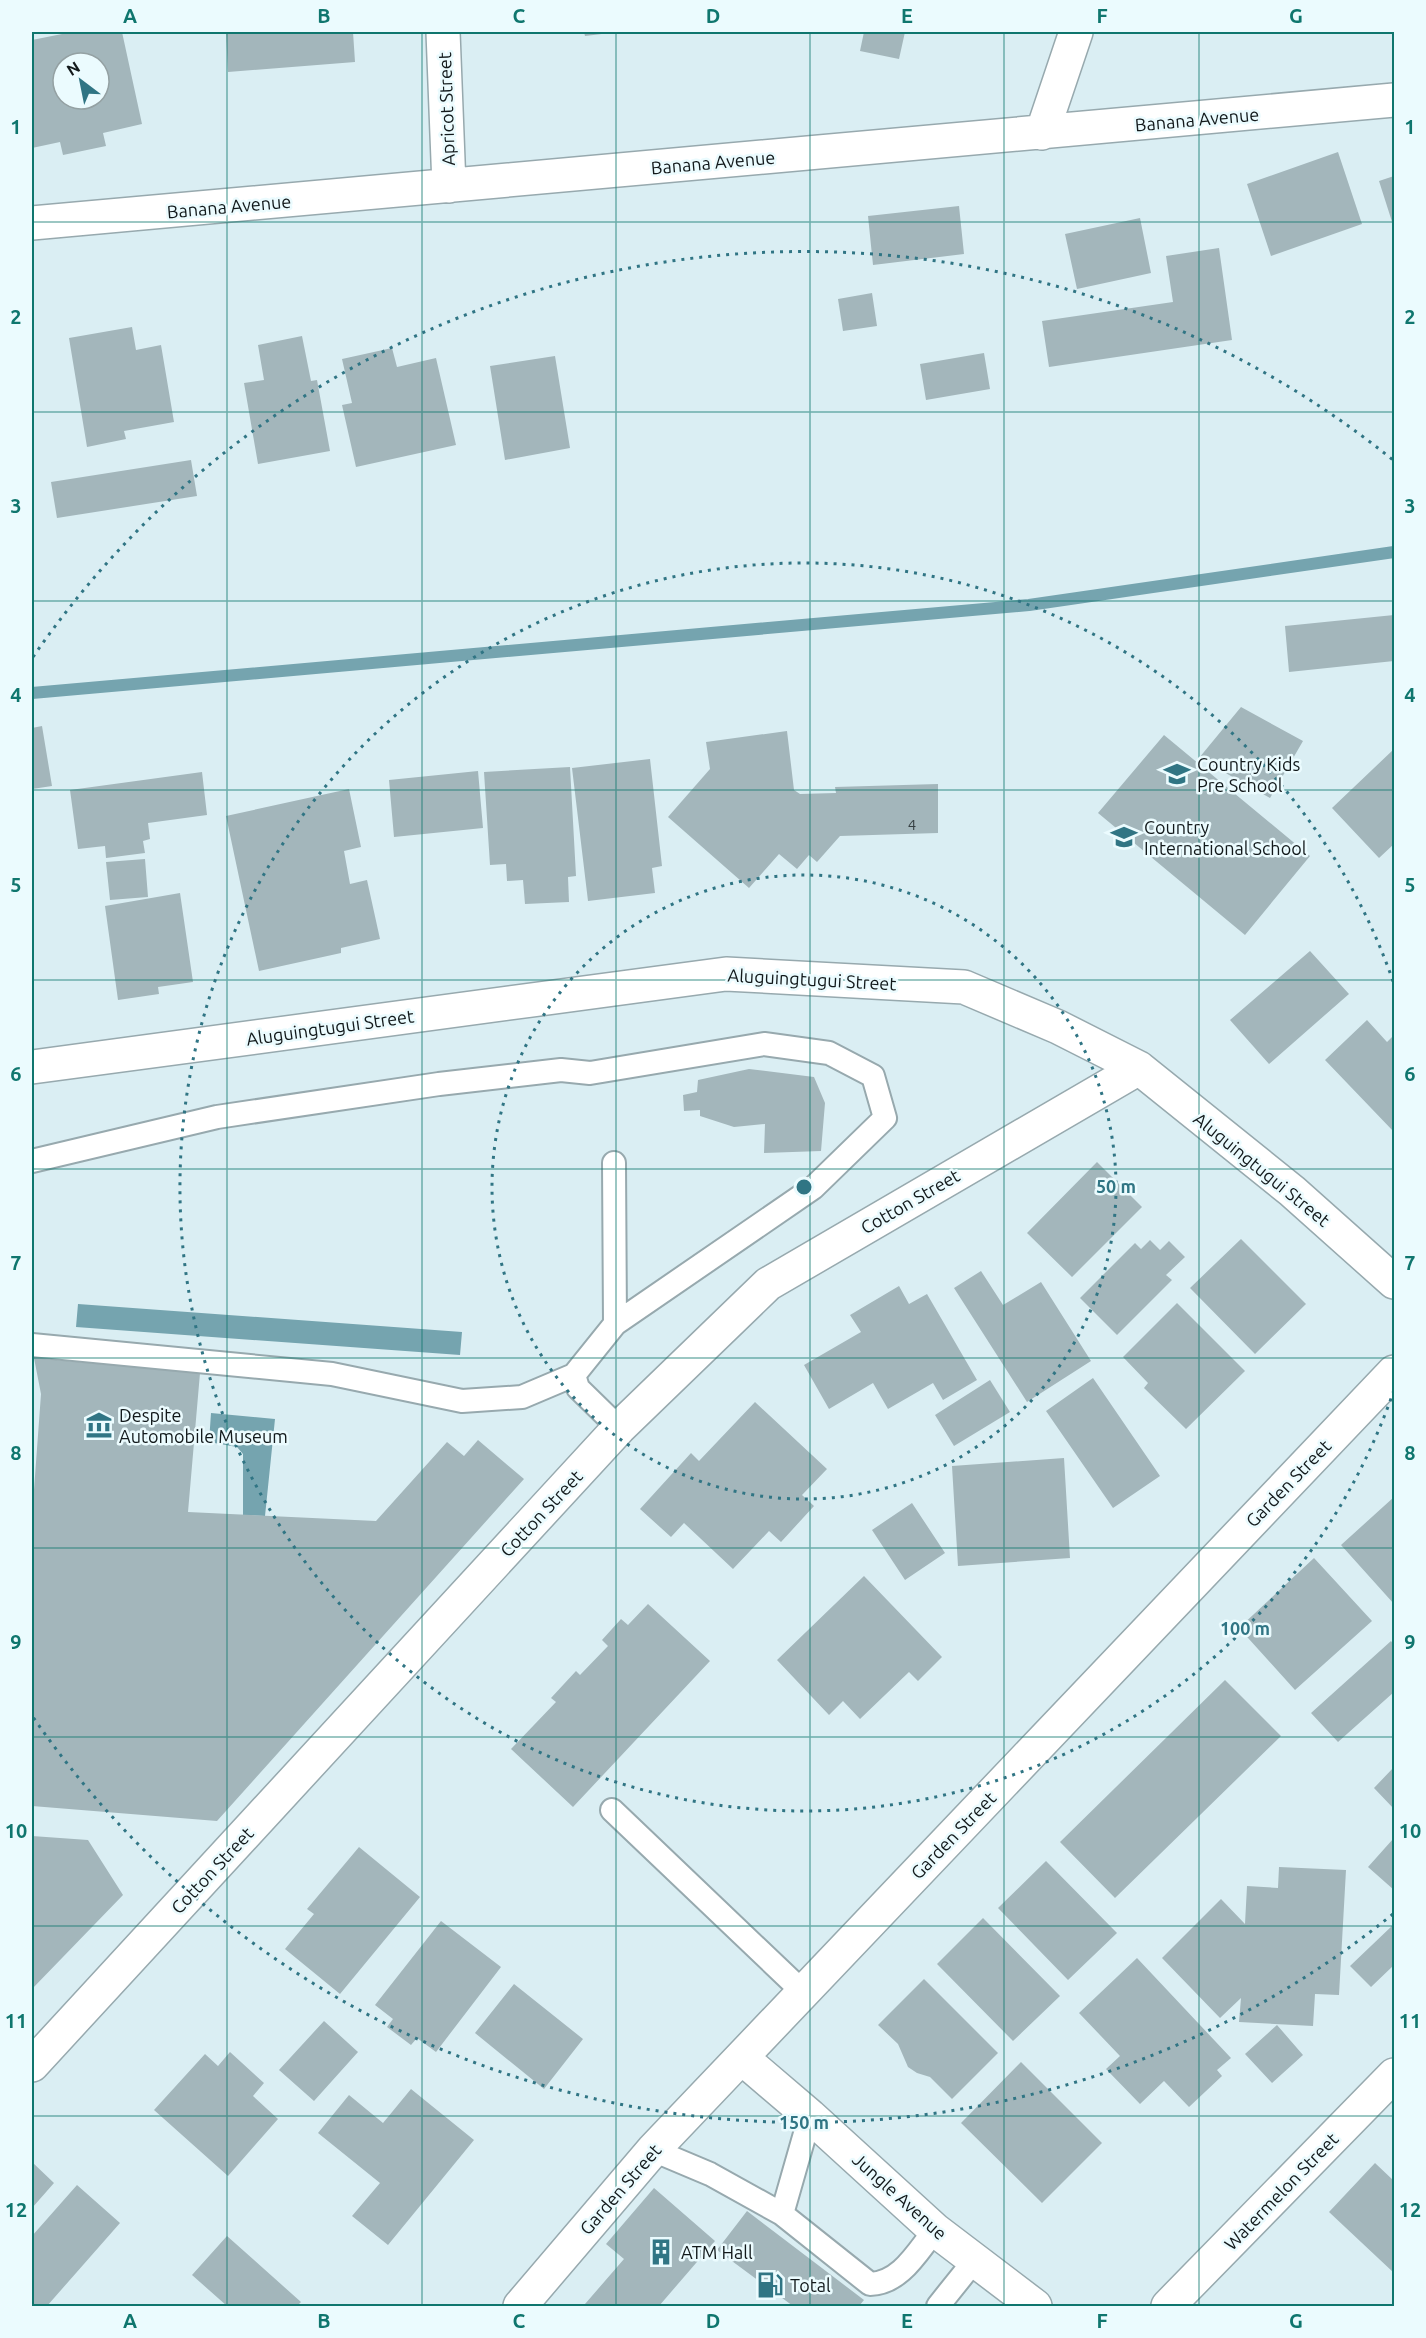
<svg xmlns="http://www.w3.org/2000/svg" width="1426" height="2338" font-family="Ubuntu,sans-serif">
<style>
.water{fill:#75a4af}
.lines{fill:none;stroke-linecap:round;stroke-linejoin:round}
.stream{stroke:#75a4af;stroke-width:12}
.building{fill:#a3b6bb;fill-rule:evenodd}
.service-casing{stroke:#97a9ae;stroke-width:26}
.minor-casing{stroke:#97a9ae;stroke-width:36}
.service{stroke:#fff;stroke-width:22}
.minor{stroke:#fff;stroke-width:33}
.grid{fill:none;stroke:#0f766e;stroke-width:1.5;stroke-opacity:0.55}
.ring{fill:none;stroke:#307584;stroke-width:3;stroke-dasharray:3 6}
.labels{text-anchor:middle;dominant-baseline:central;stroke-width:5;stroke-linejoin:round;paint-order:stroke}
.number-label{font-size:15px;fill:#364043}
.street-label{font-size:18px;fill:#12191b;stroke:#ebfbfe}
.poi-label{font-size:18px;fill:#12191b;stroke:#ebfbfe;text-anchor:start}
.centre{fill:#307584;stroke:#ebfbfe;stroke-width:3}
.ring-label{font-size:18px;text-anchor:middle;font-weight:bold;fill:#307584;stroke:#ebfbfe;stroke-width:5;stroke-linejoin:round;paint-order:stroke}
.neatline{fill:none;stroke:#0f766e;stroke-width:2}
.grid-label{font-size:20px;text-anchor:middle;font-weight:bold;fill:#0f766e}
</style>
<rect width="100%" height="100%" fill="#daeef3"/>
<!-- water -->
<path class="water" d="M78 1304 462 1332 460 1355 76 1327Z
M211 1413 275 1419 265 1516 243 1515V1454L237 1447 209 1442Z"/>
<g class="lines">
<!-- stream -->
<path class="stream" d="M32 693 1029 605 1394 552"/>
</g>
<!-- building -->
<path class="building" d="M72 32H122L142 124 103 133 106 146 63 155 60 142 32 148V40ZM63 63H99V99H63Z
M226 32H353L355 62 228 72Z
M584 32H610V33L585 36Z
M864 32H905L899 59 860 51Z
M1338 152 1362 224 1271 256 1247 184Z
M1394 176V228L1379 181Z
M959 206 964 254 873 265 868 216Z
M1140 218 1151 273 1077 289 1065 234Z
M1219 248 1232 340 1049 367 1042 321 1173 302 1166 256Z
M872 293 877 326 843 331 838 299Z
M132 327 136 350 161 345 174 422 124 431 126 439 87 447 69 338Z
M302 336 311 381 317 380 330 451 258 464 244 383 264 380 258 345Z
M392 348 397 367 436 358 456 445 356 467 342 405 352 403 342 359Z
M984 353 990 389 926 400 920 364Z
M555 356 570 448 505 460 490 366Z
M191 460 197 496 57 518 51 482Z
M1394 615V661L1289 672 1285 626Z
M1241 707 1303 741 1270 798 1199 758Z
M42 726 52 786 32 789V728Z
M787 731 794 790 800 794 836 793 835 787 938 784V833L840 836 817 862 809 855 797 869 779 854 749 888 668 817 710 769 706 742Z
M1164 735 1310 856 1245 935 1098 813Z
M1394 749V844L1379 858 1332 808Z
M650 759 662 866 652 868 655 893 588 901 572 768Z
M570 767 576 876 568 877 569 902 525 904 523 880 507 881 506 864 490 865 484 772Z
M478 771 483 828 394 837 389 780Z
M202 772 207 815 148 823 150 839 143 841 145 853 106 858 105 846 78 849 70 790Z
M349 789 361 847 344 851 350 884 367 880 380 939 341 948V953L259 971 226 816Z
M145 859 148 897 110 900 106 862Z
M180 893 193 982 158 987 159 994 118 1000 105 906Z
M1310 951 1349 994 1269 1064 1230 1020Z
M1367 1020 1387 1042 1394 1035V1132L1325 1060Z
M749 1069 814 1077 825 1103 821 1151 764 1153 765 1124 734 1127 700 1116V1110L684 1111 683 1095 697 1092 698 1080Z
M1097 1162 1142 1207 1072 1277 1027 1233Z
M1241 1239 1306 1304 1255 1354 1190 1288Z
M1150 1240 1160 1250 1169 1241 1185 1257 1166 1275 1172 1280 1117 1335 1080 1298 1135 1243 1141 1249Z
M981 1271 1003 1305 1041 1282 1091 1361 1027 1402 954 1288Z
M899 1286 909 1304 927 1294 977 1380 943 1400 933 1383 888 1409 873 1383 829 1409 804 1365 861 1332 850 1315Z
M1177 1303 1245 1371 1186 1429 1144 1388 1148 1383 1123 1357Z
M34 1358 200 1373 188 1512 376 1521 447 1442 464 1456 478 1440 524 1479 217 1821 32 1806V1517L41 1394Z
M1093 1378 1160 1476 1113 1508 1046 1411Z
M990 1380 1010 1412 954 1446 935 1415Z
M755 1402 827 1469 802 1495 814 1506 781 1542 769 1531 733 1569 684 1523 671 1537 640 1509 691 1453 699 1461Z
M1064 1458 1070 1558 958 1566 952 1466Z
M1394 1497V1604L1341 1545Z
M912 1503 945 1553 905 1580 872 1530Z
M1314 1558 1372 1621 1295 1690 1239 1628Z
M864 1576 942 1657 918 1681 909 1672 860 1719 843 1701 829 1715 777 1660Z
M648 1604 710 1661 573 1807 511 1749 556 1702 551 1698 576 1671 580 1675 608 1646 602 1640 621 1619 628 1625Z
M1391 1641 1394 1645V1692L1338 1742 1311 1713Z
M1225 1680 1281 1736 1115 1898 1060 1842Z
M1394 1767V1809L1374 1788Z
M32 1836 88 1840 123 1895 32 1989Z
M1393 1839 1394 1840V1890L1368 1867Z
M359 1847 420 1897 340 1994 285 1949 314 1914 307 1909Z
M1046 1861 1117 1933 1068 1980 998 1908Z
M1279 1867 1346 1870 1339 1995 1315 1994 1313 2026 1239 2022 1241 1998 1220 2018 1162 1958 1221 1899 1245 1924 1247 1886 1278 1888Z
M983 1918 1060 1996 1013 2041 937 1964Z
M441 1921 501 1967 436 2052 417 2038 411 2045 387 2027 393 2019 375 2005Z
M1394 1924V1965L1371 1987 1350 1966Z
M1137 1958 1231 2058 1217 2070 1222 2076 1189 2107 1164 2081 1140 2104 1106 2069 1120 2056 1079 2013Z
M924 1979 998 2053 952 2099 930 2077 917 2073 908 2067 898 2044 878 2025Z
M514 1984 583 2039 544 2089 475 2033Z
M324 2021 358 2052 314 2101 279 2070Z
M1277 2025 1303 2055 1272 2083 1245 2054Z
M230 2052 264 2083 253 2096 278 2119 228 2176 154 2110 205 2054 218 2066Z
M1021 2062 1102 2143 1042 2203 961 2123Z
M411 2089 474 2140 388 2245 352 2216 380 2183 318 2133 349 2095 383 2123Z
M32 2162 54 2183 32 2208Z
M1375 2163 1394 2181V2273L1329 2212Z
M77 2185 120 2223 47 2306H32V2236Z
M654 2188 715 2241 659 2306H588L585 2304 624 2259 606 2244Z
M747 2211 864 2300 859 2306H793L717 2250Z
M227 2236 301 2302 297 2306H227L192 2275Z"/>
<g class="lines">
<!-- service casing -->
<g class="service-casing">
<path id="service" d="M32 1161 217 1117 439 1084 561 1070 590 1073 764 1044 829 1053 873 1076 885 1118 813 1188 615 1324 574 1375 578 1388 619 1428
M614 1163 615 1324
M32 1345 332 1374 462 1401 522 1397 574 1375
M612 1810 803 1992
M810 2116 782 2214 870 2284C901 2283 917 2252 935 2230
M653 2150 710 2174 782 2214
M938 2306 974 2261"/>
</g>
<!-- minor casing -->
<g class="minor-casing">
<path id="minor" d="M443 32 449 186
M1042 133 1076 32
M32 223 1394 100
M32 1067 726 974 964 987 1058 1027 1139 1068 1292 1191 1394 1282
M742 2058 810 2116 935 2230 1035 2306
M32 2065 619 1428 768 1284 1139 1068
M520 2306 653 2150 1394 1372
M1168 2306 1394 2075"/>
</g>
<!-- service -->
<use href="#service" class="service"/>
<!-- minor -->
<use href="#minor" class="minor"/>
</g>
<!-- grid -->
<path class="grid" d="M227 32V2306M422 32V2306M616 32V2306M810 32V2306M1004 32V2306M1199 32V2306M32 222H1394M32 412H1394M32 601H1394M32 790H1394M32 980H1394M32 1169H1394M32 1358H1394M32 1548H1394M32 1737H1394M32 1926H1394M32 2116H1394"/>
<!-- distance rings -->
<g class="ring">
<circle cx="804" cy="1187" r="312"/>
<path d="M1394 1390A624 624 0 1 1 1394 984"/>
<path d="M1393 1914A936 936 0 0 1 33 1717M33 657A936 936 0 0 1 1393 460"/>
</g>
<!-- icons -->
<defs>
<g id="school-bare" transform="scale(2.07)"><path d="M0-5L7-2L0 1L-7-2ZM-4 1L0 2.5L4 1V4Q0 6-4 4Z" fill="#307584" stroke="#ebfbfe" stroke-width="2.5" paint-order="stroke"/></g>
<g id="museum-bare" transform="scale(2.07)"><path d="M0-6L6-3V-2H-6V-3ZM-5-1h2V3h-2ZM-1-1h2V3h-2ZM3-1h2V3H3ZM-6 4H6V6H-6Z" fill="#307584" stroke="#ebfbfe" stroke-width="2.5" paint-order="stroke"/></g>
<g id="building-bare" transform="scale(2.07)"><path d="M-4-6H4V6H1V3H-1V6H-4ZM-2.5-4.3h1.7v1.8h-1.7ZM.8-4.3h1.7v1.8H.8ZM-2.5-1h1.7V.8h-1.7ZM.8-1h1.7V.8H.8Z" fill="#307584" stroke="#ebfbfe" stroke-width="2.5" paint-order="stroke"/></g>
<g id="fuel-bare" transform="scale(2.07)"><path d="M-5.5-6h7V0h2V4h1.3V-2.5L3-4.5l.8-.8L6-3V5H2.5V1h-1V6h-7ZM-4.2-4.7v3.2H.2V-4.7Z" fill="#307584" stroke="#ebfbfe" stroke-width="2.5" paint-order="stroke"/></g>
</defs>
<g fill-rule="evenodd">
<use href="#school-bare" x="1177" y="774"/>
<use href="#school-bare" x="1124" y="837"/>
<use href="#museum-bare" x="99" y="1425"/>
<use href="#building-bare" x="661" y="2252"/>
<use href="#fuel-bare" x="770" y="2285"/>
</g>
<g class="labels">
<!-- number labels -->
<g class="number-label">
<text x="912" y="824">4</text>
</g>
<!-- street labels -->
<g class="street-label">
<text transform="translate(446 109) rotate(-92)">Apricot Street</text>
<text transform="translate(1197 119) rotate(-5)">Banana Avenue</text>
<text transform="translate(713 162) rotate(-5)">Banana Avenue</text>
<text transform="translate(229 206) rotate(-5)">Banana Avenue</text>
<text transform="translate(812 979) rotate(3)">Aluguingtugui Street</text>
<text transform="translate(330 1027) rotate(-8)">Aluguingtugui Street</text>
<text transform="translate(1262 1169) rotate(39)">Aluguingtugui Street</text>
<text transform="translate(910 1201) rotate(-30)">Cotton Street</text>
<text transform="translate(1288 1483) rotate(-46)">Garden Street</text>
<text transform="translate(541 1513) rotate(-47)">Cotton Street</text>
<text transform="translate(953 1835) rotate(-46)">Garden Street</text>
<text transform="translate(212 1870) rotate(-47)">Cotton Street</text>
<text transform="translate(620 2189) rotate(-49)">Garden Street</text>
<text transform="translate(1281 2191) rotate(-46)">Watermelon Street</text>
<text transform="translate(900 2196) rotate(42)">Jungle Avenue</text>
</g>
<!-- poi labels -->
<g class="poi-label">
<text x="1197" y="764">Country Kids<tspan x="1197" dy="21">Pre School</tspan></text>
<text x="1144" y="827">Country<tspan x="1144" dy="21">International School</tspan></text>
<text x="119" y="1415">Despite<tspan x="119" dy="21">Automobile Museum</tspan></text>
<text x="681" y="2252">ATM Hall</text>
<text x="790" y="2285">Total</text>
</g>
</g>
<circle cx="804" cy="1187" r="9" class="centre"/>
<g class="ring-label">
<text x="1116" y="1193">50 m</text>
<text x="1245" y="1635">100 m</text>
<text x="804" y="2129">150 m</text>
</g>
<!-- border -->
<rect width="1426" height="2338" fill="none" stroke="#ebfbfe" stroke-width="66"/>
<!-- north arrow -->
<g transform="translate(81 81) rotate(328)"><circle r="28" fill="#ebfbfe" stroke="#94a1a3" stroke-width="1.5"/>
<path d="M0-4.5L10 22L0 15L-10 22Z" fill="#307584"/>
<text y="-9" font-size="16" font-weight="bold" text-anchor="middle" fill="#12191b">N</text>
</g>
<rect x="33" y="33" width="1360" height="2272" class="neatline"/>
<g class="grid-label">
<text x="130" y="23">A</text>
<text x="324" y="23">B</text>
<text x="519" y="23">C</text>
<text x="713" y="23">D</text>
<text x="907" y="23">E</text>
<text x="1102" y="23">F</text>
<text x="1296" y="23">G</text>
<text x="16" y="134">1</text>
<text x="1410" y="134">1</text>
<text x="16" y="324">2</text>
<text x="1410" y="324">2</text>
<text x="16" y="513">3</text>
<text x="1410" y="513">3</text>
<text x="16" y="702">4</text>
<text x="1410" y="702">4</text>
<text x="16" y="892">5</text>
<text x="1410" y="892">5</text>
<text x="16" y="1081">6</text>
<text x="1410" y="1081">6</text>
<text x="16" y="1270">7</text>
<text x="1410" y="1270">7</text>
<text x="16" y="1460">8</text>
<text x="1410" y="1460">8</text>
<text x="16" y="1649">9</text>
<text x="1410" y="1649">9</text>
<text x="16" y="1838">10</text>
<text x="1410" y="1838">10</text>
<text x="16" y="2028">11</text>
<text x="1410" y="2028">11</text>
<text x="16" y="2217">12</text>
<text x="1410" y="2217">12</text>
<text x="130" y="2328">A</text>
<text x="324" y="2328">B</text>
<text x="519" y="2328">C</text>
<text x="713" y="2328">D</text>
<text x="907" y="2328">E</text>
<text x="1102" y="2328">F</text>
<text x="1296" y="2328">G</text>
</g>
</svg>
